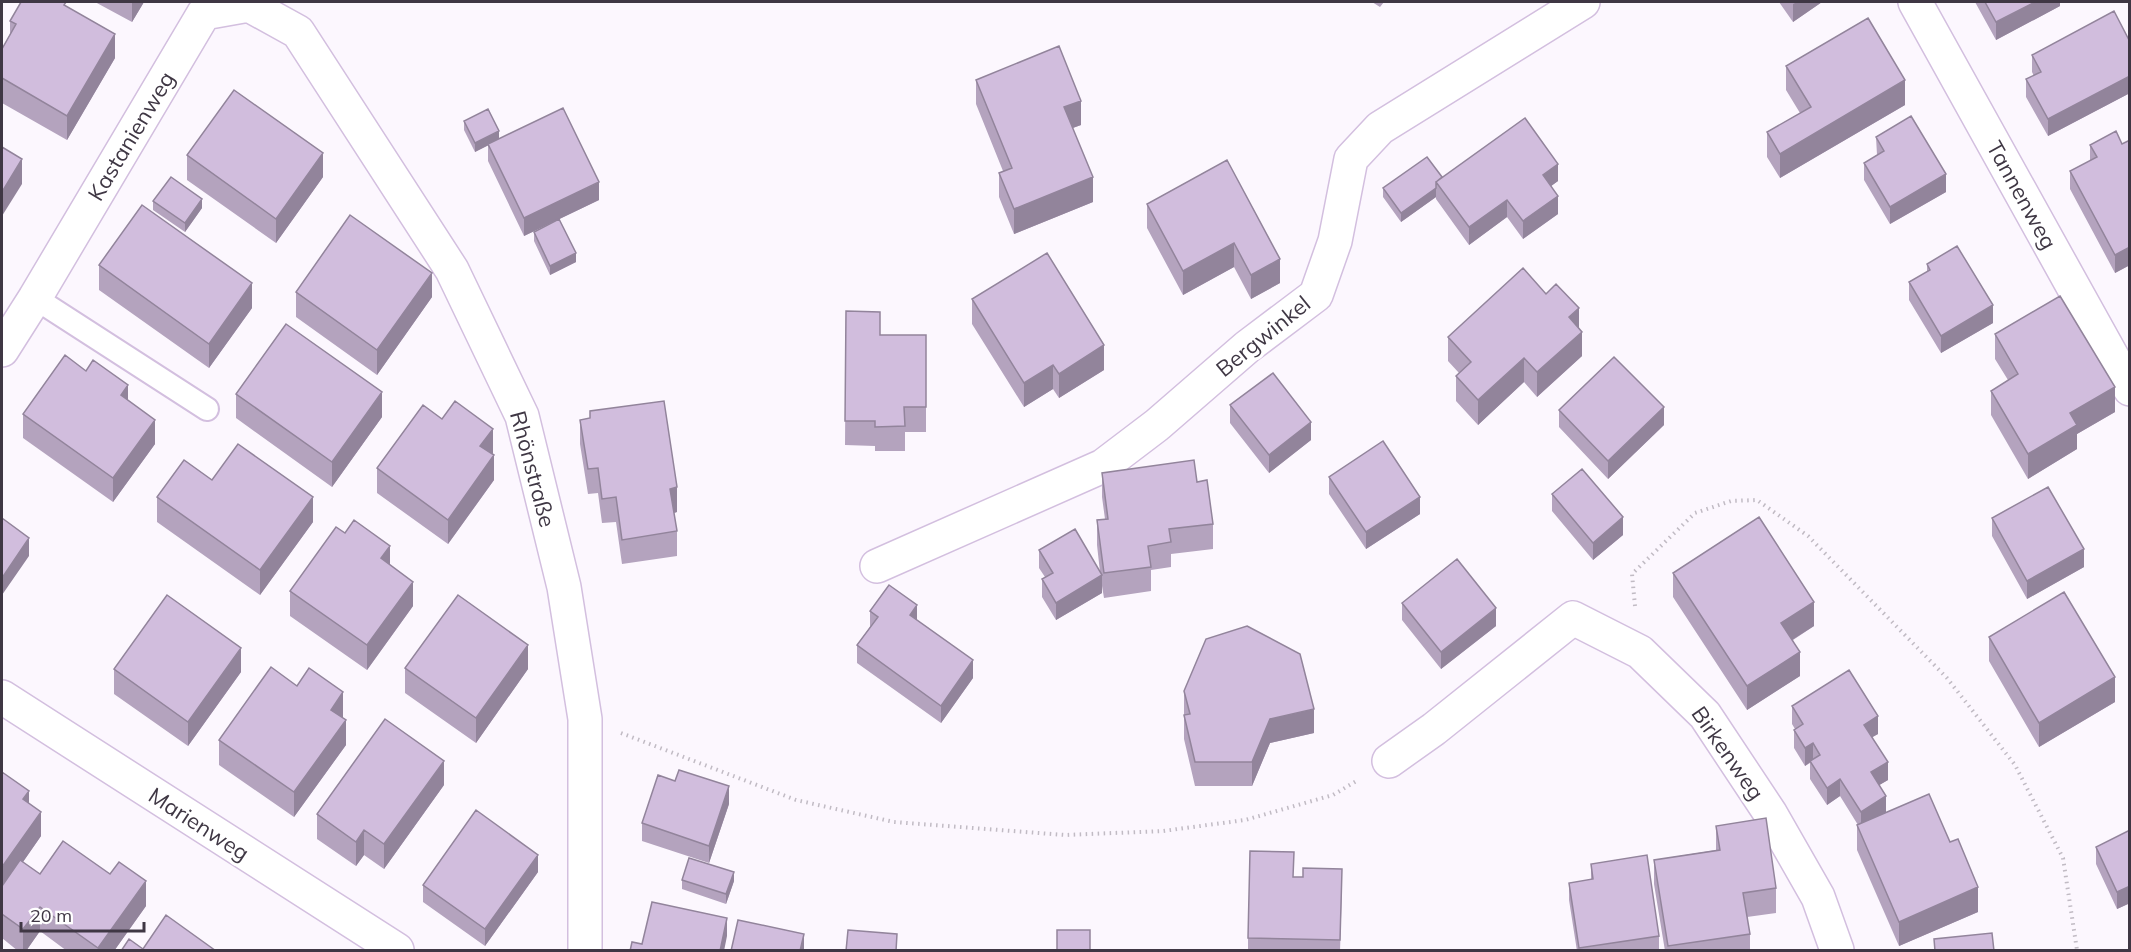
<svg xmlns="http://www.w3.org/2000/svg" width="2131" height="952" font-family="Mulish,sans-serif">
<style>
.lines{fill:none;stroke-linecap:round;stroke-linejoin:round}
.service-casing{stroke:#d3bfdf;stroke-width:26}
.minor-casing{stroke:#d3bfdf;stroke-width:36}
.path{stroke:#c1bbc4;stroke-width:4;stroke-dasharray:1.5 4.5;stroke-linecap:butt}
.service{stroke:#fff;stroke-width:22}
.minor{stroke:#fff;stroke-width:33}
.wall{fill:#b4a3be}
.shaded-wall{fill:#92849b}
.building{fill:#d1bddd;stroke:#92849b;stroke-width:1.5}
.labels{text-anchor:middle;dominant-baseline:central;stroke-width:6;stroke-linejoin:round;paint-order:stroke}
.street-label{font-size:22px;fill:#3f3744;stroke:#fff}
</style>
<rect width="100%" height="100%" fill="#fcf7fe"/>
<g class="lines">
<!-- service casing -->
<g class="service-casing">
<path id="service" d="M35 298 207 409"/>
</g>
<!-- minor casing -->
<g class="minor-casing">
<path id="minor" d="M250 2 249 5 298 32 452 270 522 416 564 587 585 719V950
M1915 2 2130 389
M2 350 35 298 204 13 249 5
M877 566 1103 466 1157 425 1247 347 1316 295 1335 241 1351 159 1380 128 1583 2
M2 697 397 950
M1389 761 1434 729 1573 618 1640 652 1705 715 1770 813 1818 897 1837 950"/>
</g>
<!-- path -->
<path class="path" d="M1635 606 1632 574 1695 513 1731 501 1757 500 1808 536 1947 678 2015 765 2063 858 2077 950
M621 733 796 800 894 822 1065 835 1163 831 1245 820 1333 795 1358 780"/>
<!-- service -->
<use href="#service" class="service"/>
<!-- minor -->
<use href="#minor" class="minor"/>
</g>
<!-- wall -->
<path class="wall" d="M95 2H144L132 22Z
M1372 2H1384L1380 7Z
M1779 2H1822L1793 22Z
M1975 2H2060V6L1996 40Z
M66 6 115 58 67 140 2 103V49L10 34V21Z
M2130 42V93L2048 136 2026 97V79L2034 76 2032 72V55Z
M1786 66 1905 105 1780 178 1767 157V132L1800 113 1786 90Z
M976 80 1081 125 1073 128 1093 202 1014 234 999 197V173L1003 171 976 104Z
M464 121 499 138 599 200 524 236 488 161V145L475 152 464 130Z
M1876 137 1946 192 1890 224 1864 180V163L1877 155Z
M2130 140V265L2115 273 2070 189V171L2090 161V145L2122 144Z
M187 155 323 177 276 243 187 180Z
M1227 160 1280 283 1251 299 1234 267 1183 295 1147 228V204Z
M1442 177 1558 181 1551 186 1558 214 1523 239 1507 217 1469 245 1436 199V197L1401 222 1383 197V188Z
M153 201 202 208 185 232 153 210Z
M534 232 576 262 550 275 534 241Z
M1927 264 1993 323 1941 353 1909 300V282L1927 272Z
M99 265 252 308 209 368 99 290Z
M2130 273V293L2128 291V274Z
M296 292 432 297 377 375 296 317Z
M972 299 1104 370 1059 398 1053 389 1024 407 972 324Z
M846 311 880 335H926V432H905V451H875V446L845 445Z
M1579 328 1582 356 1537 397 1524 382 1478 425 1456 401V376L1459 373 1448 361V337Z
M1995 334 2115 412 2077 434V449L2028 479 1991 415V391L2008 380 1995 359Z
M236 394 382 417 332 487 236 418Z
M128 400 155 444 113 502 23 438V414Z
M1230 405 1311 440 1269 473 1230 423Z
M1559 410 1664 425 1608 479 1559 427Z
M590 411 677 512 674 513 677 531V556L622 564 616 522 602 523 598 493 588 494 580 444V420L590 418Z
M493 453 494 480 448 544 377 493V468Z
M1102 473 1197 482 1213 524V549L1171 554V567L1151 570V591L1104 598 1102 586V593L1056 620 1042 597V579L1045 577 1039 568V550L1100 572 1097 545V520L1105 519 1102 497Z
M1329 477 1420 514 1366 549 1329 494Z
M1552 494 1623 535 1593 560 1552 511Z
M157 497 313 522 260 595 157 522Z
M1992 518 2084 567 2027 599 1992 536Z
M390 565 413 606 367 670 290 616V591Z
M1673 573 1814 626 1793 640 1800 676 1747 710 1673 597Z
M1402 603 1496 626 1441 669 1402 620Z
M870 611 917 620 973 678 941 723 857 663V645L870 627Z
M1989 637 2115 702 2039 747 1989 661Z
M405 668 528 669 476 743 405 693Z
M114 669 241 672 188 746 114 694Z
M297 686 343 717 342 718 346 745 294 817 219 765V740Z
M1184 691 1314 733 1270 743 1252 786H1195L1184 739Z
M1792 706 1878 734 1872 737 1888 780 1879 785 1886 813 1978 912 1899 946 1857 850V825H1858L1840 796 1827 805 1810 779V763L1805 766 1794 748V730L1795 729 1792 724Z
M2 772 29 803 41 836 23 862 40 874 146 906 114 951H67L40 931 26 951H18L2 938Z
M444 785 384 869 364 855 356 866 317 839V814Z
M729 804 709 863 642 841V823Z
M1716 826 1776 888V913L1747 917 1750 934V951H1665L1654 884V860L1716 850Z
M2130 830V908L2128 904 2117 909 2096 864V847Z
M1591 864 1659 936V951H1577L1569 900V883L1591 880Z
M538 872 485 946 423 902V885Z
M1294 877H1303L1342 887 1340 951H1248V938Z
M682 880 734 881 726 904 682 889Z"/>
<!-- shaded-wall -->
<path class="shaded-wall" d="M132 2H144L132 22Z
M1797 2H1822L1793 22V4Z
M2035 2H2060V6L1996 40V22Z
M115 34V58L67 140V116Z
M2130 76V93L2048 136V119Z
M1905 80V105L1780 178V154Z
M1081 101V125L1064 131V107Z
M499 131V140L475 152V143Z
M323 153V177L276 243V219Z
M22 159V184L2 216V192Z
M1558 164V181L1543 192V175Z
M1946 174V192L1890 224V207Z
M1093 177V202L1014 234V209Z
M599 182V200L524 236V218Z
M1436 188V197L1401 222V213Z
M1558 196V214L1523 239V221Z
M202 199V208L185 232V223Z
M1507 200V217L1469 245V227Z
M1234 243V267L1183 295V271Z
M2130 247V265L2115 273V255Z
M576 253V262L550 275V266Z
M1280 259V283L1251 299V275Z
M432 273V297L377 375V350Z
M252 283V308L209 368V344Z
M1993 305V323L1941 353V336Z
M1579 308V333L1569 317Z
M1582 332V356L1537 397V372Z
M1104 345V370L1059 398V374Z
M1524 358V382L1478 425V400Z
M1053 365V389L1024 407V383Z
M128 385V409L121 395Z
M2115 387V412L2077 434V449L2028 479V454L2070 413Z
M382 392V417L332 487V462Z
M1664 407V425L1608 479V461Z
M155 420V444L113 502V478Z
M1311 422V440L1269 473V455Z
M493 429V453L480 471V446Z
M494 455V480L448 544V520Z
M677 487V512L670 514V489Z
M313 497V522L260 595V570Z
M1420 497V514L1366 549V532Z
M1623 517V535L1593 560V543Z
M29 538V556L2 595V578Z
M390 546V570L381 558Z
M2084 549V567L2027 599V581Z
M1102 575V593L1056 620V603Z
M413 582V606L367 670V645Z
M1814 602V626L1781 647V623Z
M917 605V622L910 615Z
M1496 608V626L1441 669V652Z
M528 645V669L476 743V718Z
M241 648V672L188 746V722Z
M1800 652V676L1747 710V686Z
M973 660V678L941 723V706Z
M2115 677V702L2039 747V723Z
M343 692V717L331 734V710Z
M1314 709V733L1270 743 1252 786V762L1270 719Z
M1878 716V734L1864 742V725Z
M346 720V745L294 817V792Z
M1813 743V760L1805 766V748Z
M444 761V785L384 869V844Z
M1888 762V780L1871 790V772Z
M1840 779V796L1827 805V788Z
M729 786V804L709 863V846Z
M29 791V816L23 799Z
M1886 796V814L1861 829V812Z
M41 812V836L2 892V867Z
M364 830V855L356 866V842Z
M538 855V872L485 946V929Z
M734 872V881L726 904V894Z
M146 881V906L114 951H98V948Z
M1978 887V912L1899 946V922Z
M2128 887V904L2117 909V892Z
M40 907V931L26 951H23V929Z
M727 918V936L724 951H720Z
M804 934V951H800Z"/>
<!-- building -->
<path class="building" d="M21 2H66L64 5 115 34 67 116 2 78V49L16 24 10 21Z
M1985 2H2035L1996 22Z
M2114 11 2130 42V76L2048 119 2026 79 2041 72 2032 55Z
M1868 18 1905 80 1780 154 1767 132 1811 107 1786 66Z
M1059 46 1081 101 1064 107 1093 177 1014 209 999 173 1012 168 976 80Z
M234 90 323 153 276 219 187 155Z
M563 108 599 182 524 218 488 144Z
M488 109 499 131 475 143 464 121Z
M1911 116 1946 174 1890 207 1864 163 1884 151 1876 137Z
M1525 118 1558 164 1543 175 1558 196 1523 221 1507 200 1469 227 1436 182Z
M2116 131 2122 144 2130 140V247L2115 255 2070 171 2097 157 2090 145Z
M2 147 22 159 2 192Z
M1427 157 1442 177 1436 182V188L1401 213 1383 188Z
M1227 160 1280 259 1251 275 1234 243 1183 271 1147 204Z
M171 177 202 199 185 223 153 201Z
M142 205 252 283 209 344 99 265Z
M350 215 432 273 377 350 296 292Z
M559 219 576 253 550 266 534 232Z
M1957 246 1993 305 1941 336 1909 282 1930 270 1927 264Z
M1047 253 1104 345 1059 374 1053 365 1024 383 972 299Z
M1523 268 1546 294 1556 284 1579 308 1569 317 1582 332 1537 372 1524 358 1478 400 1456 376 1471 362 1448 337Z
M2060 296 2115 387 2070 413 2077 425 2028 454 1991 391 2018 374 1995 334Z
M846 311 880 312V335H926V407H904L905 426 875 427V421H845Z
M286 324 382 392 332 462 236 394Z
M65 355 86 371 93 360 128 385 121 395 155 420 113 478 23 414Z
M1614 357 1664 407 1608 461 1559 410Z
M1273 373 1311 422 1269 455 1230 405Z
M455 401 493 429 480 446 494 455 448 520 377 468 423 405 442 419Z
M664 401 677 487 670 489 677 531 622 540 616 497 602 499 598 468 588 469 580 420 590 418V411Z
M1383 441 1420 497 1366 532 1329 477Z
M238 444 313 497 260 570 157 497 184 460 212 480Z
M1194 460 1197 482 1207 480 1213 524 1169 529 1171 542 1148 546 1151 567 1104 573 1097 520 1108 519 1102 473Z
M1582 469 1623 517 1593 543 1552 494Z
M2048 487 2084 549 2027 581 1992 518Z
M1759 517 1814 602 1781 623 1800 652 1747 686 1673 573Z
M2 518 29 538 2 578Z
M354 520 390 546 381 558 413 582 367 645 290 591 336 527 345 533Z
M1075 529 1102 575 1056 603 1042 579 1053 573 1039 550Z
M1457 559 1496 608 1441 652 1402 603Z
M889 585 917 605 910 615 973 660 941 706 857 645 878 617 870 611Z
M2064 592 2115 677 2039 723 1989 637Z
M167 595 241 648 188 722 114 669Z
M458 595 528 645 476 718 405 668Z
M1247 626 1300 654 1314 709 1270 719 1252 762H1195L1184 715 1190 714 1184 691 1206 639Z
M271 667 297 686 309 668 343 692 331 710 346 720 294 792 219 740Z
M1849 670 1878 716 1864 725 1888 762 1871 772 1886 796 1861 812 1840 779 1827 788 1810 761 1820 755 1813 743 1805 748 1794 730 1803 724 1792 706Z
M385 719 444 761 384 844 364 830 356 842 317 814Z
M679 770 729 786 709 846 642 823 658 775 675 781Z
M2 772 29 791 23 799 41 812 2 867Z
M1929 794 1950 842 1958 839 1978 887 1899 922 1857 825Z
M476 810 538 855 485 929 423 885Z
M1766 818 1776 888 1743 893 1750 934 1668 946 1654 860 1720 850 1716 826Z
M2130 830V890L2128 887 2117 892 2096 847Z
M63 841 110 874 119 862 146 881 98 948 40 907 23 929 2 914V886L20 860 40 874Z
M1250 851 1294 852 1293 877H1303V868L1342 869 1340 940 1248 938Z
M1647 855 1659 936 1579 948 1569 883 1593 879 1591 864Z
M689 858 734 872 726 894 682 880Z
M652 902 727 918 720 951H630L632 942 642 944Z
M166 915 216 951H121L129 939 143 949Z
M738 920 804 934 800 951H731Z
M848 930 897 934 896 951H846Z
M1057 930H1090V951H1057Z
M1992 933 1994 951H1935L1934 939Z"/>
<g class="labels">
<!-- street labels -->
<g class="street-label">
<text transform="translate(131 136) rotate(-59)">Kastanienweg</text>
<text transform="translate(2022 195) rotate(61)">Tannenweg</text>
<text transform="translate(1263 336) rotate(-39)">Bergwinkel</text>
<text transform="translate(533 469) rotate(75)">Rhönstraße</text>
<text transform="translate(1728 753) rotate(55)">Birkenweg</text>
<text transform="translate(199 824) rotate(33)">Marienweg</text>
</g>
</g>
<!-- border -->
<rect width="2131" height="952" fill="none" stroke="#3f3744" stroke-width="6"/>
<!-- scale -->
<path d="M21 922v9h123v-9" fill="none" stroke="#3f3744" stroke-width="3"/>
<text x="30" y="922" font-size="18" fill="#3f3744" stroke="#ffffff" stroke-width="4.5" paint-order="stroke">20 m</text>
</svg>
